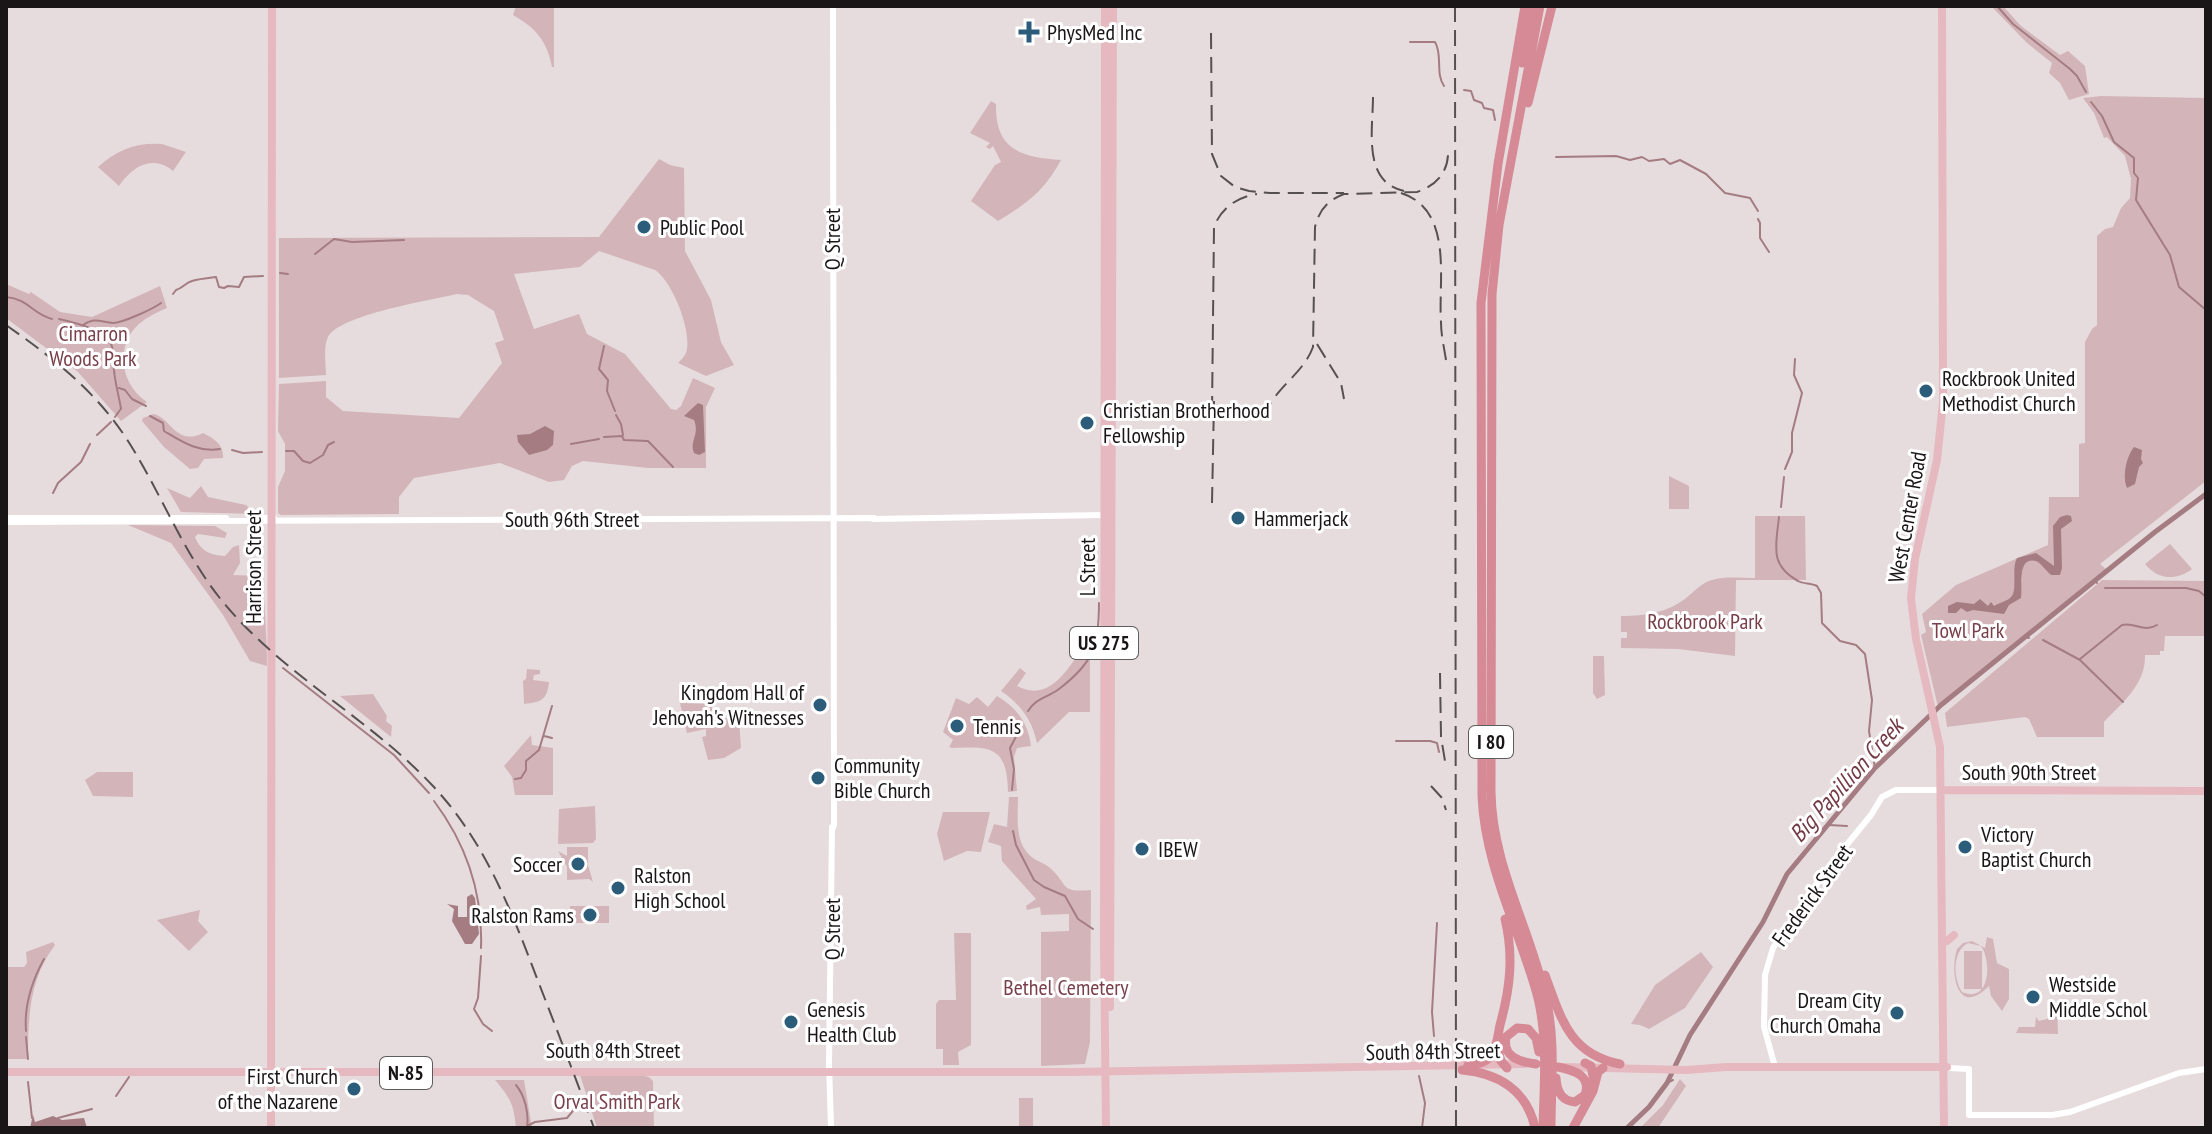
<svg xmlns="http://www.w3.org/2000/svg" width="2212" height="1134" font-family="'PT Sans Narrow',sans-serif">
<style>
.green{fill:#d3b5b9;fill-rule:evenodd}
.water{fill:#a47c82}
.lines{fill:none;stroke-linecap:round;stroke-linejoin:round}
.stream{stroke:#a47c82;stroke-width:2}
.river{stroke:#a47c82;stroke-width:5}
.secondary{stroke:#fff;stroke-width:6}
.primary{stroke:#e6b9c0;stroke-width:8}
.highway{stroke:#d58a96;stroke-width:9}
.rail{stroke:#565051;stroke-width:2;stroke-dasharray:16 8;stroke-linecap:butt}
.poi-dot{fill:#2b5c7a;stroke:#fff;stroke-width:3}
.labels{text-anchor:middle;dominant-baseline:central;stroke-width:6;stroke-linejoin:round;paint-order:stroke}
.shield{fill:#fff;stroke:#5f5c5d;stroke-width:2}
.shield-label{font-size:20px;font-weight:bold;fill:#1a1617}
.poi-label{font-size:22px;fill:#1a1617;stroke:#fff;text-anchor:start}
.street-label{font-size:22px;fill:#1a1617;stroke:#fff}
.park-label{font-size:22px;fill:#793f4a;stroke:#fff}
.water-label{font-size:24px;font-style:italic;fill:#743b46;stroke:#fff}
</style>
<rect width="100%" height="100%" fill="#e6dcde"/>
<!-- green -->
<path class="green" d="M516 6H554V67H552C547 41 536 28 513 15Z
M1991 6H2003L2021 26 2060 55 2068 51 2085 66 2089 94 2069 100 2060 83 2049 73 2052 63 2027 43Z
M2101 96 2206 98V481L2100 564 2107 570 1938 707 1921 635 1926 632 1922 614 1956 585 2048 545 2049 497H2079V444L2085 443V342L2092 329 2097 325V236L2105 229 2113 227 2121 208 2130 198 2131 179 2125 156 2107 137 2104 138 2094 113 2083 98Z
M991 101 996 104C995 150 1021 157 1061 160 1044 191 1028 203 998 221L971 201 995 165 1001 162 993 146 990 149 986 147 990 143 970 133Z
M162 144 186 152 173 171C152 154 132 167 119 186L98 167C116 150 137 142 162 144Z
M659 159 670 165 684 168 685 251 711 300 721 342 734 365 706 376 678 363C681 360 684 357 686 353 693 332 672 281 655 270L599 251 580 267 514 274 534 329 579 314 587 334 625 354 671 409 676 410 681 406 693 378 715 388 706 407V468H648L583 461 572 466 564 480 549 482 500 463 414 478 399 497V514L281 515 278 513V487L285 471V444L278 431 279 384 326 381V397L343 411 459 418 502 363 495 343 504 340 494 311 468 295 457 294C431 300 339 315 328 337 323 347 326 364 326 375L279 378V238L599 237Z
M6 284 29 294 31 292 60 312 92 317 160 286 167 308C157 312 147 317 139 324 114 347 121 385 147 402L121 421 78 372 6 318Z
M153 414C170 416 176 447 203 433 215 439 224 445 223 458L204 459 198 468 190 469 164 447 142 421 143 418Z
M1669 476 1689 486V509H1669Z
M201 486 208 497 246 505 255 514 181 512 167 488 190 498Z
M1755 516H1805L1806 580H1736L1735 656 1678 649 1621 648V638H1627V632H1621V616C1645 616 1667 613 1686 598 1695 591 1701 583 1712 580 1725 576 1741 578 1755 578Z
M128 525 215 526 227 533 225 538 198 534 195 537C201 552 211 555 225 556L233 547 239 545 240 563 233 575 263 576C264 606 267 633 267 666L250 661 223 615 171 543Z
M2170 544 2192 569C2176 581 2158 580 2145 564Z
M2102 580 2206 581V636H2165L2164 651H2160V655H2145C2146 684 2123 702 2104 722V737H2037L2029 719 2025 717 1947 727 1945 713Z
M1090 637V712H1069L1037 743C1032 719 1020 704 1001 691L1020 668 1026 673 1017 686C1053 705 1072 661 1090 637Z
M1593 656H1604L1605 695 1597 699 1593 693Z
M527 669 540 670V674L534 675 533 680 549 682C547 700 542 702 524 704L523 681 526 679Z
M373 694 387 716 386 721 392 726 391 737 340 696Z
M997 696C1017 708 1028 723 1031 746L1017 748 1014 757 1017 791 1008 792C1007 747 992 746 952 748L949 747 953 740 943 732 956 698 969 704 977 697 988 707Z
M680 703 712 704V717L739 719 741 748 724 758 708 760 702 737 706 736V729L687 733Z
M531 735 532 745 553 748V795H515L512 777 504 766Z
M97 772H133V797L93 796 85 780Z
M1009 797H1018C1018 818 1014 844 1033 858 1038 862 1045 863 1050 868 1069 884 1058 893 1091 890L1090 1042 1085 1064 1041 1066V932L1069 931V914L1041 915 1040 907 1027 910 1026 906 1036 899 1002 861 1001 846 988 842 994 824 1007 827Z
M595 806 596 839 593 843 558 844 559 809Z
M943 812H990L981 852 967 851 944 861 937 834Z
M567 847H588V865L593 882 589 879 567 880V867L558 851 567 856Z
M570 906H609V923H570Z
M200 910 198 921 208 932 189 951 157 920Z
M954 933H971V1045L958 1052 959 1065H943V1049H936V1004L939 1000H956Z
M1987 937 1993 939 1997 963 2009 969V999L2002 1011 1991 996 1989 986C1958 1018 1949 974 1957 949L1963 943 1972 941 1985 948ZM1968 943 1981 946C1992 962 1990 1004 1962 992 1953 979 1952 951 1968 943Z
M53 942 55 945C29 979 28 1019 28 1059H6V967H24L27 963 26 952Z
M1964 951H1982V989H1964Z
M1701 952 1713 967 1685 1008 1649 1029 1640 1025 1631 1024 1655 985Z
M2057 1004 2058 1034 2016 1033 2019 1027H2035L2036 1017 2039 1021 2047 1019 2050 1005Z
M636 1074 649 1077 653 1081 654 1128H597L580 1075Z
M1680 1079 1686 1086 1658 1128H1640L1663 1105Z
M495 1080H524L532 1128H516C514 1104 510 1098 495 1080Z
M1019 1098H1033V1128H1019Z"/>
<!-- water -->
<path class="water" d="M698 403 703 405 705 452 699 455 694 453C689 441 700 435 694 420L684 416Z
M545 426 554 431 553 445 547 450 529 455 518 442 517 435 530 434Z
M2134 447 2142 450 2141 459 2143 463 2139 467 2135 484 2127 488C2122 477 2126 457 2134 447Z
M2067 515 2071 516 2072 521 2061 529 2062 568 2060 575H2051C2047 572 2041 563 2036 561 2016 556 2023 589 2021 598L2009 605 2004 614 1973 610 1967 612 1961 608 1956 613H1948V606L1957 602 1974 604 1980 599 1988 606 1991 602 1994 606C1998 603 2008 601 2011 597 2018 590 2011 568 2017 558L2036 553 2054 566 2053 526 2060 517Z
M472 894 475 898 479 934 472 944H465L452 921 454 909 447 904 458 906V917H467V897Z
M33 1115 35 1122 53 1116 62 1120 84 1118 87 1128H30Z"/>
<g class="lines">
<!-- stream -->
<path class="stream" d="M1997 6 2013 24 2070 69 2077 76 2086 92
M1410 42H1435C1443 55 1435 73 1444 86
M1464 90 1471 91 1474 100 1482 103 1484 108 1493 110 1495 120
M2091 102 2102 116 2114 142 2134 158V173L2138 178 2136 200 2170 255 2179 287 2206 310
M1556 157 1616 156 1630 160 1642 157 1649 161 1664 159 1670 164 1680 160 1706 174 1725 193 1750 198 1758 211
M1758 219 1760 223V238L1769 252
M315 254 334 239 352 242 404 240
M280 273 288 274
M173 294 176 290C183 288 185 283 192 281 199 279 208 278 216 277L219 287 224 288 228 286 239 287 244 277 263 276
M6 297C29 299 32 314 52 319
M59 319C73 322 104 330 111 344 115 352 112 362 114 370 115 383 119 396 121 409
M83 325C95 317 100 322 113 323 122 323 153 309 161 303
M604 346 599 369 608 380 607 391 615 411
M119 388 125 390 132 399 146 406
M616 415 621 424 623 435
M150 416 163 423 164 431C181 441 198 453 220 449
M115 417 120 410
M97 435 111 422
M604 437 622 436 624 440 648 441 673 467
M571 444 599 439
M232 450 243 453 262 452
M286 451H294L303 461 310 463 323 455 328 445 334 442
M1785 469 1792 452V433L1802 393 1794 375 1795 359
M53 493 58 483 81 462 90 444
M1781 507 1784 477
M1779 517C1776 546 1769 565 1798 581 1803 584 1811 583 1817 586L1821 593 1822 623 1840 641 1856 645 1865 654 1872 700 1869 731 1875 768
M2094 581 2097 583
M2105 588H2186L2199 591 2206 597
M2025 637 2029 638
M2043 640 2080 660 2123 702
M2080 659 2122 625C2135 622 2144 633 2157 625
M283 668 394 755 429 793
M1028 711C1036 698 1047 698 1059 689 1093 663 1099 647 1099 603
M544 736 552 738
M1396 741H1430L1437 743 1439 752
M515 779 521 778 526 770V761L539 750 552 706
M1012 790 1014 769 1010 748 1020 729
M434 801C467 845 483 894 481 948
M1829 825 1847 826
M1013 831 1016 845 1034 880 1044 887 1065 896 1078 919 1093 929
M481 956 478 998 474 1009 483 1024 492 1031
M26 1031C24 1006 32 981 44 959
M1434 1036 1432 1012 1437 923
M26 1037 28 1059
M1419 1076 1425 1103 1422 1128
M28 1082 32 1118
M1667 1083 1673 1080
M516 1085C525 1096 529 1113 527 1128
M116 1096 129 1077
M58 1118 92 1109
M527 1126 535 1122 567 1118 577 1106"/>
<!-- river -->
<path class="river" d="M1627 1128 1649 1107 1667 1083 1690 1035 1763 922 1787 874 1875 768 1941 705 2155 532 2206 494"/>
<!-- secondary -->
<path class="secondary" d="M6 518H226
M250 518H274
M873 519 1105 515
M6 522 874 518
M832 830 834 825 833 6
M1775 1067 1764 1027 1765 975 1773 948 1827 869 1871 815 1882 797 1896 790H1942
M1948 1068 1969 1069V1115H2052L2070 1112 2179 1073 2206 1069
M831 1127 829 1064 832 827"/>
<!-- primary -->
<path class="primary" d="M1105 6 1104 946 1106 1128
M1942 6 1943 402 1937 460 1915 559 1911 598 1916 639 1940 747 1944 1128
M1942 790 2206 791
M1947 941 1954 935
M1110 1007 1113 6
M1565 1067 1687 1070 1726 1067H1947
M6 1072H1072L1525 1064
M271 1128 272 6"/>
<!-- highway -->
<path class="highway" d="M1525 6 1498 164 1481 303 1482 796C1485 868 1520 930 1538 998 1548 1040 1544 1086 1543 1128
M1540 6 1499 225 1492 294 1491 792C1492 865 1530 928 1546 999 1556 1041 1551 1086 1551 1128
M1522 63 1533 6
M1528 103 1552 6
M1545 975C1561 1018 1569 1054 1620 1064
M1496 1044 1501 1061 1507 1068
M1585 1063 1591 1066 1594 1081
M1536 1064C1520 1062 1502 1057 1506 1037L1517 1028 1528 1029 1536 1038 1539 1052
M1468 1065C1477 1064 1486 1063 1491 1055 1497 1048 1498 1034 1500 1025 1510 989 1514 956 1505 919
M1462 1070C1498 1073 1527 1090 1535 1128
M1556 1078C1557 1091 1561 1101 1575 1102L1585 1095C1592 1076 1574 1070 1558 1067
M1573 1128 1593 1091 1598 1072 1603 1068"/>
<!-- rail -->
<path class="rail" d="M1455 6 1456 1128
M1211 33 1212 154 1221 176 1235 187 1249 191 1270 193H1344
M1373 97C1373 129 1362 182 1404 191
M1401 193C1454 210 1438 280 1441 322 1441 335 1444 347 1446 360
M6 325C53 358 96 391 128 441 160 491 182 550 219 597 279 673 367 716 432 785 485 841 511 910 538 981 557 1030 576 1079 594 1128
M1317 344 1341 383 1344 399
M1212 412 1214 227C1221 208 1237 197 1257 194
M1265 417C1272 389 1303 375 1313 347L1315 227C1319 210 1328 200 1344 194L1417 192C1435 186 1447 174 1448 155
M1212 503 1214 401
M1440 673 1441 737 1446 767
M1431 786 1442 798 1446 810"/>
</g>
<!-- markers -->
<g class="poi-dot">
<path d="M1025 20h8v8h8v8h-8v8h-8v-8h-8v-8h8z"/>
<circle cx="644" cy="227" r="8"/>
<circle cx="1926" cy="391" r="8"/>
<circle cx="1087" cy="423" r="8"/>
<circle cx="1238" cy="518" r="8"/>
<circle cx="820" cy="705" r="8"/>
<circle cx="957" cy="726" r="8"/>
<circle cx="818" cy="778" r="8"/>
<circle cx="1965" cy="847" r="8"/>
<circle cx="1142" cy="849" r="8"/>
<circle cx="578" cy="864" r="8"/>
<circle cx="618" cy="888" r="8"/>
<circle cx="590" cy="915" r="8"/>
<circle cx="2033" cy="997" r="8"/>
<circle cx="1897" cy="1013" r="8"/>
<circle cx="791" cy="1022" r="8"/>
<circle cx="354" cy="1089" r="8"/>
</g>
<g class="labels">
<!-- shield labels -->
<g class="shield">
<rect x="1070" y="627" width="68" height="32" rx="6"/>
<rect x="1469" y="726" width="44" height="32" rx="6"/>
<rect x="380" y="1057" width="52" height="32" rx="6"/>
</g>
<g class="shield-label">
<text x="1104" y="643">US 275</text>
<text x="1491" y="742">I 80</text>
<text x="406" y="1073">N-85</text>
</g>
<!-- poi labels -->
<g class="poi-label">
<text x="1047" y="32">PhysMed Inc</text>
<text x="660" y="227">Public Pool</text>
<text x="1942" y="378">Rockbrook United<tspan x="1942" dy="25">Methodist Church</tspan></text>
<text x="1103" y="410">Christian Brotherhood<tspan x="1103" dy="25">Fellowship</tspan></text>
<text x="1254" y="518">Hammerjack</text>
<text x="804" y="692" text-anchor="end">Kingdom Hall of<tspan x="804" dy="25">Jehovah's Witnesses</tspan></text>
<text x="973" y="726">Tennis</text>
<text x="834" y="765">Community<tspan x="834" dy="25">Bible Church</tspan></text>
<text x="1981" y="834">Victory<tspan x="1981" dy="25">Baptist Church</tspan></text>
<text x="1158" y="849">IBEW</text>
<text x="562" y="864" text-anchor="end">Soccer</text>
<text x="634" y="875">Ralston<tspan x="634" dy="25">High School</tspan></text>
<text x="574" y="915" text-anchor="end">Ralston Rams</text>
<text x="2049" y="984">Westside<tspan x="2049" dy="25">Middle Schol</tspan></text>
<text x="1881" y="1000" text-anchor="end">Dream City<tspan x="1881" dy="25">Church Omaha</tspan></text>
<text x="807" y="1009">Genesis<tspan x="807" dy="25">Health Club</tspan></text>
<text x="338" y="1076" text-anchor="end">First Church<tspan x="338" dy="25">of the Nazarene</tspan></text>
</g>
<!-- street labels -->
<g class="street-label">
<text transform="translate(832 239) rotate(-90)">Q Street</text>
<text transform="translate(1907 517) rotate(-80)">West Center Road</text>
<text x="572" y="519">South 96th Street</text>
<text transform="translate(253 567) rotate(-90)">Harrison Street</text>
<text transform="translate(1087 567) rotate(-90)">L Street</text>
<text x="2029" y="772">South 90th Street</text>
<text transform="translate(1812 895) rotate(-54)">Frederick Street</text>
<text transform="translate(832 929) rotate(-90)">Q Street</text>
<text x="613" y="1050">South 84th Street</text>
<text transform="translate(1433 1051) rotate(-1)">South 84th Street</text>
</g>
<!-- park labels -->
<g class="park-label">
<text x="93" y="333">Cimarron<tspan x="93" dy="25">Woods Park</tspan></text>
<text x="1705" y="621">Rockbrook Park</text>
<text x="1968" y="630">Towl Park</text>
<text x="1066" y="987">Bethel Cemetery</text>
<text x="617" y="1101">Orval Smith Park</text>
</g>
<!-- water labels -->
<g class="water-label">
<text transform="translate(1846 780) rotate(-48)">Big Papillion Creek</text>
</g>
</g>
<!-- border -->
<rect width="2212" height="1134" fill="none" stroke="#1a1617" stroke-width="16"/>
</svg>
